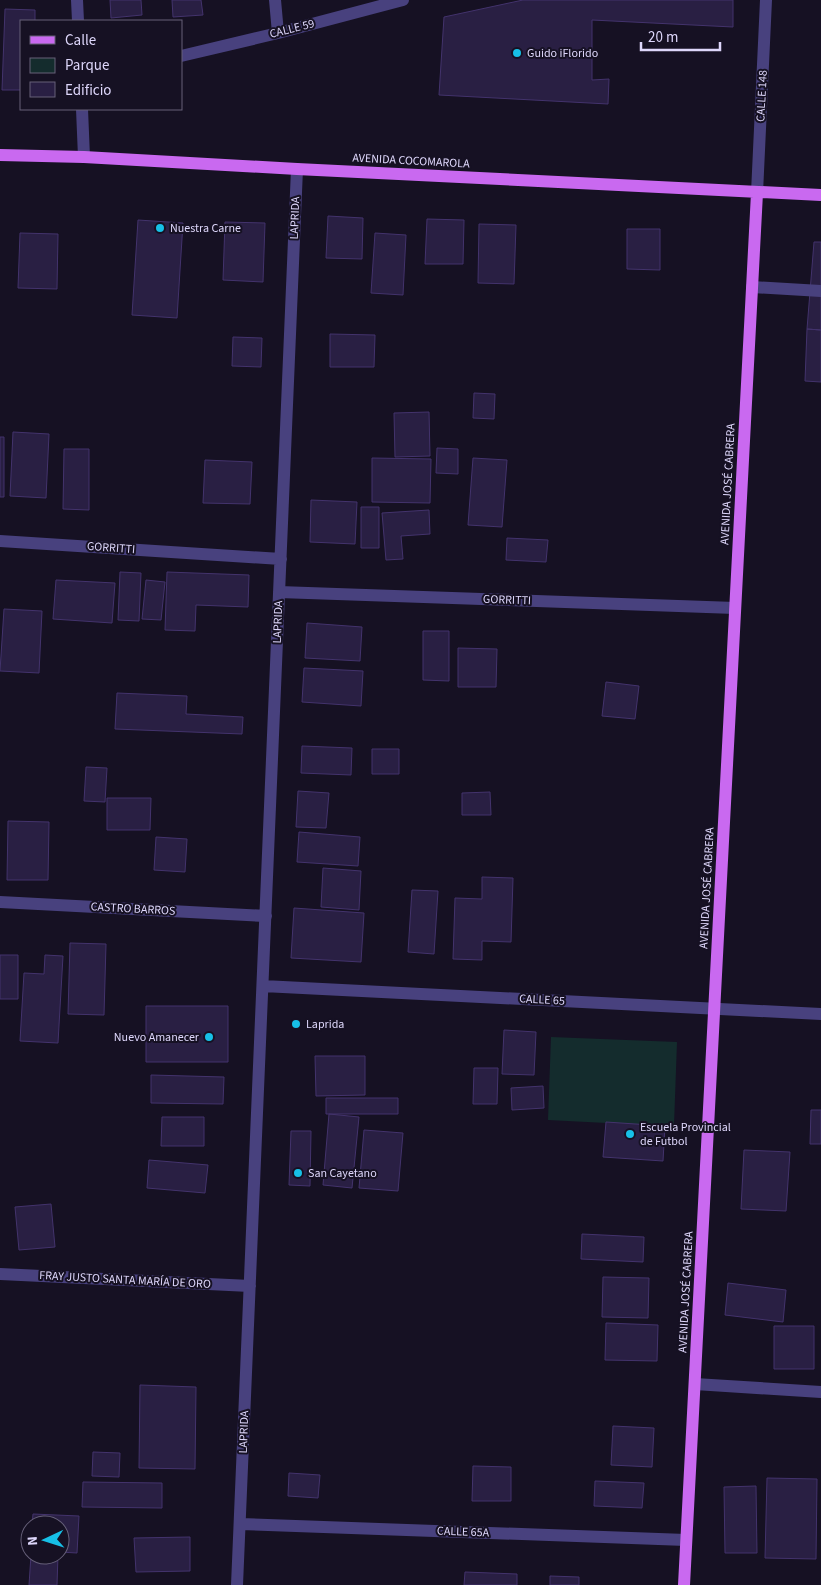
<svg xmlns="http://www.w3.org/2000/svg" width="821" height="1585" font-family="'Source Sans 3',sans-serif">
<style>
.green{fill:#142c2d}
.building{fill:#291f43;stroke:#43336c}
.lines{fill:none;stroke-linecap:round;stroke-linejoin:round}
.minor{stroke:#48417e;stroke-width:12}
.major{stroke:#c969f0;stroke-width:12}
.poi-dot{fill:#17c0e7;stroke:#161123;stroke-width:2}
.labels{text-anchor:middle;dominant-baseline:central;stroke-width:4;stroke-linejoin:round;paint-order:stroke}
.street-label{font-size:12px;fill:#ded7fb;stroke:#161123}
.poi-label{font-size:12px;fill:#ded7fb;stroke:#161123;text-anchor:start}
</style>
<rect width="100%" height="100%" fill="#161123"/>
<!-- green -->
<path class="green" d="M551 1037 677 1042 674 1125 665 1126 548 1120Z"/>
<!-- building -->
<path class="building" d="M110 0H141L142 15 111 18Z
M172 0H201L203 15 173 17Z
M523 0H733V27L592 20V80L609 79 608 104 439 95 444 17Z
M5 9 35 10V21H21V90H2Z
M328 216 363 218 362 259 326 258Z
M427 219 464 220 463 264H425Z
M138 220 183 223 177 318 132 315Z
M225 222 265 223 263 282 223 280Z
M479 224 516 225 514 284 478 283Z
M627 229H660V270L627 269Z
M20 233 58 234 57 289 18 288Z
M375 233 406 235 403 295 371 293Z
M814 242H821V330L807 329Z
M807 329 821 330V382L805 381Z
M330 334 375 335 374 367H330Z
M233 337 262 338 261 367 232 366Z
M474 393 495 394 494 419 473 418Z
M429 412 430 456 395 457 394 413Z
M13 432 49 434 46 498 10 496Z
M0 437H4V497H0Z
M437 448 458 449V474L436 473Z
M64 449H89V510L63 509Z
M372 458 431 459 430 503 372 502Z
M473 458 507 460 502 527 468 525Z
M205 460 252 462 250 504 203 503Z
M311 500 357 502 355 544 310 542Z
M361 507H379V548H361Z
M429 510 430 534 401 536 403 559 386 560 382 513Z
M507 538 548 540 546 562 506 560Z
M120 572 141 573 139 621 118 620Z
M167 572 249 575 248 607 196 605 195 631 165 630Z
M56 580 115 583 112 623 53 619Z
M146 580 165 582 161 620 142 619Z
M4 609 42 611 39 673 0 671Z
M307 623 362 627 360 661 305 658Z
M423 631H449V681L423 680Z
M458 648 497 649 496 687H458Z
M304 668 363 671 361 706 302 702Z
M606 682 639 686 635 719 602 716Z
M117 693 187 696 186 714 243 717 242 734 115 729Z
M302 746 352 748 351 775 301 773Z
M372 749H399V774H372Z
M86 767 107 768 105 802 84 801Z
M298 791 329 793 326 828 296 827Z
M490 792 491 815H462V793Z
M107 798H151L150 830H107Z
M8 821 49 822 48 880H7Z
M299 832 360 837 358 866 297 862Z
M156 837 187 839 185 872 154 870Z
M323 868 361 871 359 910 321 907Z
M482 877 513 878 511 942 482 941V960L453 959 455 898 482 899Z
M412 890 438 891 434 954 408 952Z
M294 908 364 913 361 962 291 958Z
M70 943 106 944 104 1015 68 1014Z
M0 955H18V999H0Z
M45 955 63 956 58 1043 20 1041 24 973 44 974Z
M146 1006H228V1062H146Z
M504 1030 536 1032 534 1075 502 1074Z
M315 1056H365V1095L316 1096Z
M474 1068H498L497 1104H473Z
M151 1075 224 1077 223 1104 151 1103Z
M543 1086 544 1108 512 1110 511 1088Z
M326 1098H398V1114H326Z
M811 1110H821V1144H810Z
M329 1114 359 1117 352 1188 323 1185Z
M162 1117H204V1146H161Z
M606 1122 665 1126 663 1161 603 1157Z
M364 1130 403 1133 398 1191 359 1188Z
M291 1131H311L310 1186 289 1185Z
M744 1150 790 1152 786 1211 741 1209Z
M149 1160 208 1165 205 1193 147 1188Z
M51 1204 55 1247 19 1250 15 1207Z
M582 1234 644 1237 643 1262 581 1259Z
M603 1277 649 1278 648 1318 602 1317Z
M728 1283 786 1290 783 1322 725 1315Z
M606 1323 658 1325 657 1361 605 1360Z
M774 1326H814V1369H774Z
M140 1385 196 1387 195 1469 139 1468Z
M613 1426 654 1428 652 1467 611 1465Z
M93 1452 120 1453 119 1477 92 1476Z
M473 1466 511 1467V1501H472Z
M289 1473 320 1475 318 1498 288 1496Z
M767 1478 817 1479 816 1559 765 1558Z
M595 1481 644 1483 642 1508 594 1506Z
M83 1482 162 1483V1508L82 1507Z
M756 1486 757 1553H725L724 1487Z
M33 1514 79 1516 77 1553 60 1552V1525H32Z
M190 1537V1571L136 1572 134 1538Z
M31 1555H58L57 1585H29Z
M465 1572 517 1574V1585H464Z
M550 1576 579 1577V1585H550Z"/>
<g class="lines">
<!-- minor -->
<path class="minor" d="M77 0 78 21
M275 0 278 33
M181 56 278 33 403 0
M82 109 84 157
M757 193 766 0
M752 287 821 291
M0 541 281 559
M279 592 735 608
M0 902 266 916
M263 986 821 1014
M0 1274 250 1286
M695 1384 821 1392
M240 1524 686 1540
M237 1585 297 169"/>
<!-- major -->
<path class="major" d="M0 155 84 157 297 169 821 195
M684 1585 757 193"/>
</g>
<!-- markers -->
<g class="poi-dot">
<circle cx="517" cy="53" r="5"/>
<circle cx="160" cy="228" r="5"/>
<circle cx="296" cy="1024" r="5"/>
<circle cx="209" cy="1037" r="5"/>
<circle cx="630" cy="1134" r="5"/>
<circle cx="298" cy="1173" r="5"/>
</g>
<g class="labels">
<!-- street labels -->
<g class="street-label">
<text transform="translate(292 29) rotate(-14)">CALLE 59</text>
<text transform="translate(762 96) rotate(-87)">CALLE 148</text>
<text transform="translate(411 161) rotate(3)">AVENIDA COCOMAROLA</text>
<text transform="translate(295 218) rotate(-88)">LAPRIDA</text>
<text transform="translate(728 484) rotate(-87)">AVENIDA JOSÉ CABRERA</text>
<text transform="translate(111 548) rotate(4)">GORRITTI</text>
<text transform="translate(507 600) rotate(2)">GORRITTI</text>
<text transform="translate(278 622) rotate(-88)">LAPRIDA</text>
<text transform="translate(707 888) rotate(-87)">AVENIDA JOSÉ CABRERA</text>
<text transform="translate(133 909) rotate(3)">CASTRO BARROS</text>
<text transform="translate(542 1000) rotate(3)">CALLE 65</text>
<text transform="translate(125 1280) rotate(3)">FRAY JUSTO SANTA MARÍA DE ORO</text>
<text transform="translate(686 1292) rotate(-87)">AVENIDA JOSÉ CABRERA</text>
<text transform="translate(244 1432) rotate(-88)">LAPRIDA</text>
<text transform="translate(463 1532) rotate(2)">CALLE 65A</text>
</g>
<!-- poi labels -->
<g class="poi-label">
<text x="527" y="53">Guido iFlorido</text>
<text x="170" y="228">Nuestra Carne</text>
<text x="306" y="1024">Laprida</text>
<text x="199" y="1037" text-anchor="end">Nuevo Amanecer</text>
<text x="640" y="1127">Escuela Provincial<tspan x="640" dy="14">de Futbol</tspan></text>
<text x="308" y="1173">San Cayetano</text>
</g>
</g>
<!-- legend -->
<rect x="20" y="20" width="162" height="90" fill="#161123" stroke="#666079"/>
<rect x="30" y="36" width="25" height="8" fill="#c969f0" stroke="#666079"/>
<text x="65" y="45" font-size="15" fill="#ded7fb">Calle</text>
<rect x="30" y="58" width="25" height="15" fill="#142c2d" stroke="#666079"/>
<text x="65" y="70" font-size="15" fill="#ded7fb">Parque</text>
<rect x="30" y="82" width="25" height="15" fill="#291f43" stroke="#666079"/>
<text x="65" y="95" font-size="15" fill="#ded7fb">Edificio</text>
<!-- north arrow -->
<g transform="translate(45 1540) rotate(266)"><circle r="24" fill="#161123" stroke="#666079"/>
<path d="M0-4L9 19L0 12L-9 19Z" fill="#17c0e7"/>
<text y="-8" font-size="14" font-weight="bold" text-anchor="middle" fill="#ded7fb">N</text>
</g>
<!-- scale -->
<path d="M641 42v8h79v-8" fill="none" stroke="#ded7fb" stroke-width="2.5"/>
<text x="648" y="42" font-size="15" fill="#ded7fb" stroke="#161123" stroke-width="4" paint-order="stroke">20 m</text>
</svg>
